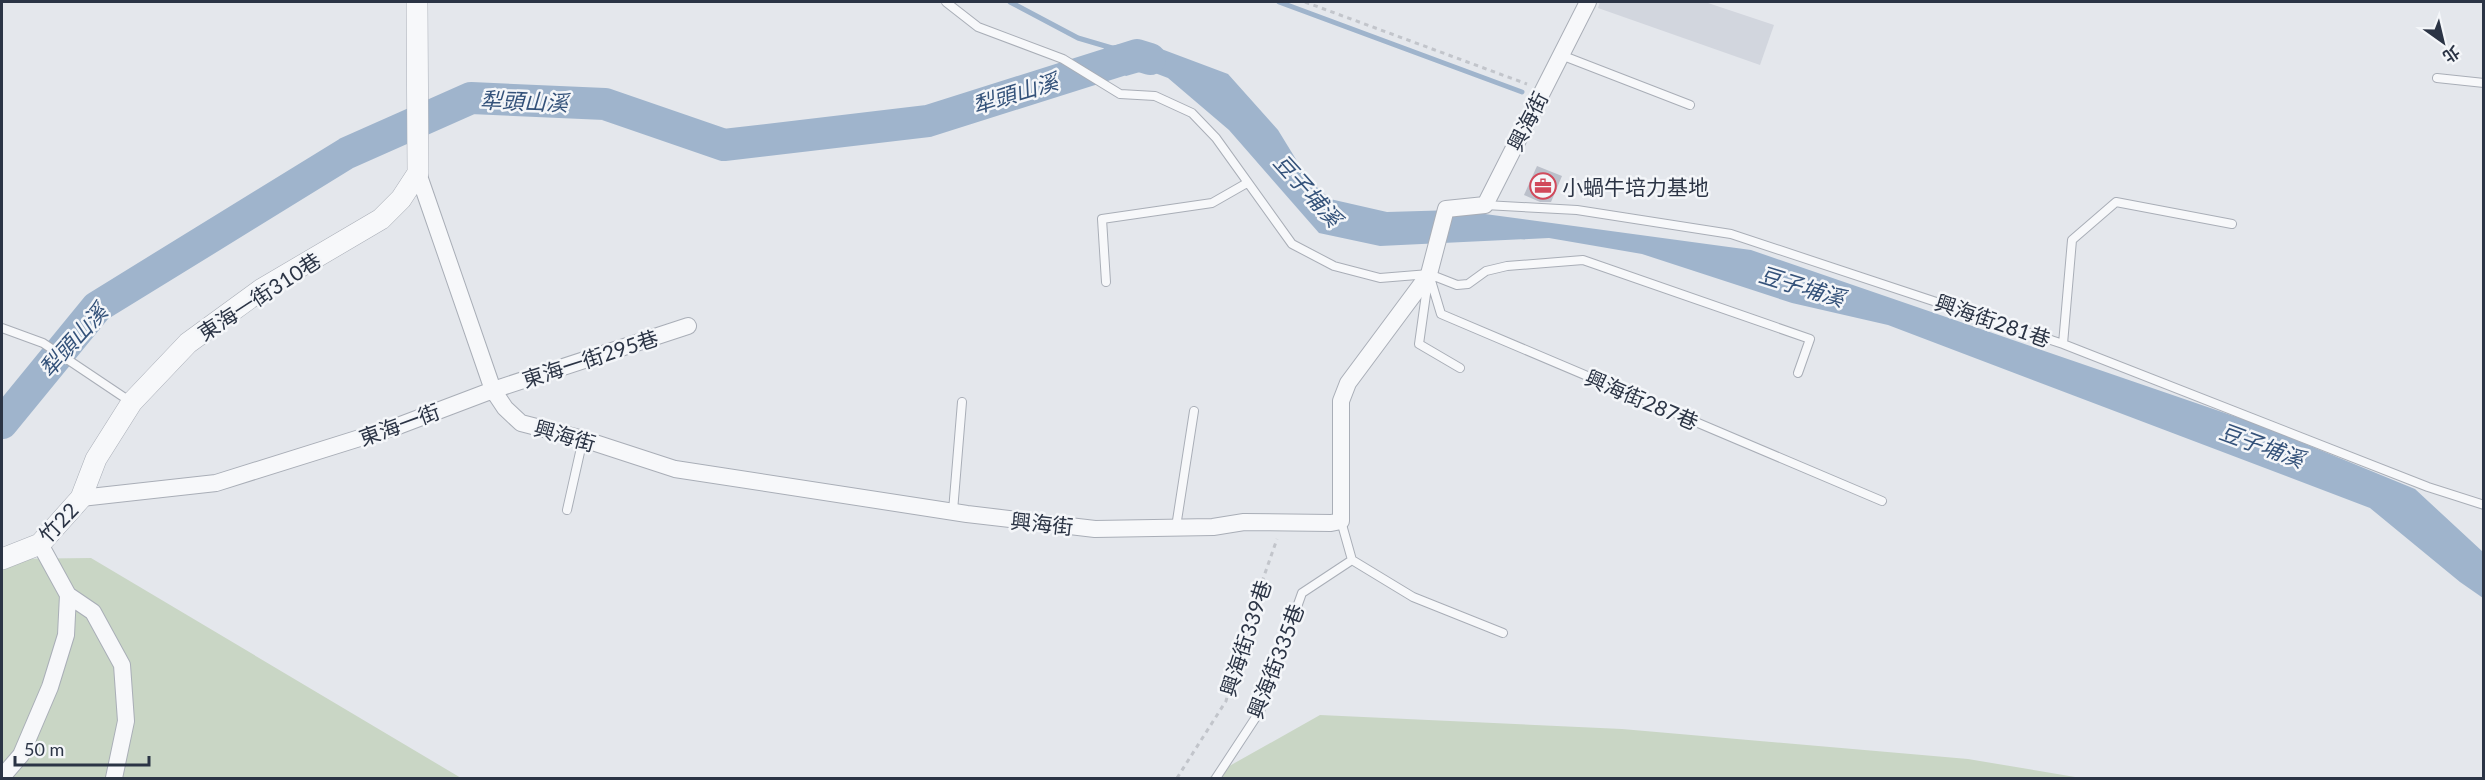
<svg xmlns="http://www.w3.org/2000/svg" width="2485" height="780" font-family="Lato,'Noto Sans TC',sans-serif">
<style>
.built{fill:#d2d6de}
.green{fill:#c9d6c5}
.water{fill:#9fb4cc}
.lines{fill:none;stroke-linecap:round;stroke-linejoin:round}
.stream{stroke:#9fb4cc;stroke-width:5}
.river{stroke:#9fb4cc;stroke-width:32}
.building{fill:#bbc0ca}
.service-casing{stroke:#a9aeb7;stroke-width:10}
.minor-casing{stroke:#a9aeb7;stroke-width:18}
.tertiary-casing{stroke:#a9aeb7;stroke-width:22}
.path{stroke:#c2c5cb;stroke-width:3;stroke-dasharray:4.5 4.5;stroke-linecap:butt}
.service{stroke:#f7f8fa;stroke-width:8}
.minor{stroke:#f7f8fa;stroke-width:16}
.tertiary{stroke:#f7f8fa;stroke-width:21}
.labels{text-anchor:middle;dominant-baseline:central;stroke-width:5;stroke-linejoin:round;paint-order:stroke}
.street-label{font-size:21px;fill:#2b3445;stroke:#f4f6f9}
.poi-label{font-size:21px;fill:#2b3445;stroke:#f4f6f9;text-anchor:start}
.water-label{font-size:22px;font-style:italic;fill:#34527a;stroke:#f4f6f9}
</style>
<rect width="100%" height="100%" fill="#e4e7ec"/>
<!-- built -->
<path class="built" d="M1600 2H1705L1774 25 1760 65 1598 8Z"/>
<!-- green -->
<path class="green" d="M91 558 461 778H2V559Z
M1320 715 1622 729 1968 759 2081 778H1208Z"/>
<!-- water -->
<path class="water" d="M1140 41 1228 74 1278 130 1308 179 1330 199 1387 212 1455 210 1751 250 2257 424 2415 489 2483 552V598L2460 582 2370 508 1888 325 1792 303 1642 254 1549 238 1380 246 1319 233 1229 130 1168 78 1147 70 1126 76 1103 60 1104 47Z"/>
<g class="lines">
<!-- stream -->
<path class="stream" d="M1010 2 1078 38 1112 48
M1279 2 1522 92"/>
<!-- river -->
<path class="river" d="M2 423 97 307 347 153 471 98 605 104 724 145 928 121 1137 55 1150 59"/>
</g>
<!-- building -->
<path class="building" d="M1537 166 1562 176 1551 202H1540L1524 195Z"/>
<g class="lines">
<!-- service casing -->
<g class="service-casing">
<path id="service" d="M946 2 978 27 1063 59 1120 94 1155 96 1192 113 1216 138 1292 244 1334 266 1380 278 1429 274 1457 285 1468 284 1486 271 1507 266 1583 260 1810 339 1798 373
M1561 55 1690 105
M2437 78 2484 83
M1485 205 1577 210 1731 234 2063 344 2428 487 2484 505
M1429 274 1441 314 1882 501
M1428 280 1419 344 1460 368
M1106 282 1102 219 1212 203 1247 183
M2 328 43 343 131 402
M2063 344 2072 240 2116 202 2232 224
M567 510 583 439
M953 511 962 402
M1341 521 1352 560 1413 597 1503 633
M1176 527 1194 411
M1216 778 1260 711 1302 593 1352 560"/>
</g>
<!-- minor casing -->
<g class="minor-casing">
<path id="minor" d="M418 173 493 390 505 408 521 423 583 439 675 469 967 514 1095 529 1213 527 1244 522 1331 523 1341 521V401L1348 383 1429 274 1446 209 1485 205 1588 2
M81 498 216 483 398 426 493 390 688 326
M40 544 68 595 93 612 122 665 126 721 114 778
M2 777 21 755 50 687 66 635 68 595"/>
</g>
<!-- tertiary casing -->
<g class="tertiary-casing">
<path id="tertiary" d="M2 559 40 544 81 498 96 459 132 402 188 343 262 289 381 219 401 199 418 173 417 2"/>
</g>
<!-- path -->
<path class="path" d="M1305 2 1527 84
M1177 778 1226 701 1244 633 1277 539"/>
<!-- service -->
<use href="#service" class="service"/>
<!-- minor -->
<use href="#minor" class="minor"/>
<!-- tertiary -->
<use href="#tertiary" class="tertiary"/>
</g>
<!-- icons -->
<defs>
<g id="office-ring" transform="scale(1.35)"><circle r="9.5" fill="#f4f6f9" stroke="#d1495b" stroke-width="1.5"/><path d="M-6-3h4V-5.5h4V-3h4V5H-6ZM-1-4.5V-3h2v-1.5ZM-6 0V1H6V0Z" fill="#d1495b"/></g>
</defs>
<g fill-rule="evenodd">
<use href="#office-ring" x="1543" y="186"/>
</g>
<g class="labels">
<!-- street labels -->
<g class="street-label">
<text transform="translate(1527 121) rotate(-63)">興海街</text>
<text transform="translate(259 296) rotate(-33)">東海一街310巷</text>
<text transform="translate(1993 320) rotate(19)">興海街281巷</text>
<text transform="translate(590 358) rotate(-18)">東海一街295巷</text>
<text transform="translate(1642 399) rotate(23)">興海街287巷</text>
<text transform="translate(399 424) rotate(-20)">東海一街</text>
<text transform="translate(565 435) rotate(16)">興海街</text>
<text transform="translate(58 522) rotate(-46)">竹22</text>
<text transform="translate(1042 523) rotate(6)">興海街</text>
<text transform="translate(1245 638) rotate(-72)">興海街339巷</text>
<text transform="translate(1275 661) rotate(-69)">興海街335巷</text>
</g>
<!-- poi labels -->
<g class="poi-label">
<text x="1562" y="186">小蝸牛培力基地</text>
</g>
<!-- water labels -->
<g class="water-label">
<text transform="translate(1015 93) rotate(-17)">犁頭山溪</text>
<text transform="translate(524 101) rotate(2)">犁頭山溪</text>
<text transform="translate(1308 190) rotate(48)">豆子埔溪</text>
<text transform="translate(1802 286) rotate(17)">豆子埔溪</text>
<text transform="translate(73 340) rotate(-48)">犁頭山溪</text>
<text transform="translate(2262 445) rotate(20)">豆子埔溪</text>
</g>
</g>
<!-- border -->
<rect width="2485" height="780" fill="none" stroke="#2b3445" stroke-width="6"/>
<!-- north arrow -->
<g transform="translate(2443 42) rotate(146)" stroke="#f4f6f9" stroke-width="4.5" paint-order="stroke">
<path d="M0-4.5L10 22L0 15L-10 22Z" fill="#2b3445"/>
<text y="-9" font-size="16" font-weight="bold" text-anchor="middle" fill="#2b3445">北</text>
</g>
<!-- scale -->
<path d="M15 756v9h134v-9" fill="none" stroke="#2b3445" stroke-width="3"/>
<text x="24" y="756" font-size="18" fill="#2b3445" stroke="#f4f6f9" stroke-width="4.5" paint-order="stroke">50 m</text>
</svg>
